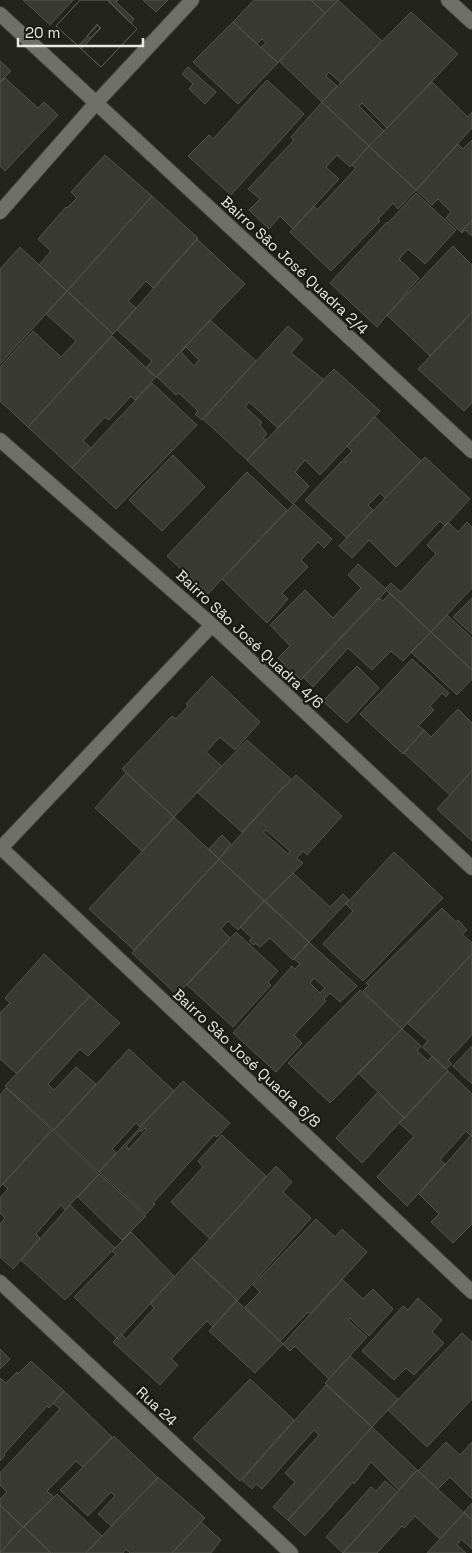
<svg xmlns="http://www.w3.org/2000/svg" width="472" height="1553" font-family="'Space Grotesk',sans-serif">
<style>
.building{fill:#393a34;stroke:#53544d;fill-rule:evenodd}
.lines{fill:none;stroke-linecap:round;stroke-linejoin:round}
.minor-casing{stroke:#42423d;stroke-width:16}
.minor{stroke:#6f7069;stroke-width:14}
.labels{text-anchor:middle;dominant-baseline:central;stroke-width:4.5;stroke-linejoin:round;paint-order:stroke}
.street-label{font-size:15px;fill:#e8e8e4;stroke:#1a1b15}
</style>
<rect width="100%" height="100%" fill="#23241e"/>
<!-- building -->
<path class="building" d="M23 0H73L50 25Z
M80 0H107L137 29 101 67 56 26ZM97 24 100 28 90 38 87 36Z
M80 0H108L137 29 101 67 81 49 101 28 98 25 78 46 56 26Z
M109 0H118L116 2 134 19 131 23 108 1Z
M143 0H168L156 12Z
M254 0H311L325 13 278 63 261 47 266 43 262 39 257 44 233 22Z
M311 0H338L325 13Z
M338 0 382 41 341 83 329 72 326 76 337 86 322 102 279 61Z
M411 12 458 54 387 128 362 103 359 106 384 131 369 146 322 102Z
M233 22 278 63 238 104 193 62Z
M0 61 11 71 0 82Z
M188 67 216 92 205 104 189 89 193 84 182 74Z
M5 78 38 108 44 102 58 115 5 171 0 166V83Z
M267 80 304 114 231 195 188 156 209 135 213 139Z
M432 82 468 117 472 112V128L416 190 369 146Z
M322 102 369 146 350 167 337 155 326 167 339 179 293 229 280 216 269 229 249 210 260 199 248 189 294 140 291 137Z
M472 140V220L461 232 446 218 451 212 438 199 432 205 416 190 458 144 463 149Z
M369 146 416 190 398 209 393 203 378 219 380 221 331 271 290 232 314 206 317 210 356 168 352 165Z
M105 155 152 196 67 291 39 265 51 251 38 239 66 207 67 208 77 198 71 192Z
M416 193 456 230 425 264 408 249 399 259 419 278 377 327 330 283 387 222 388 223Z
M152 196 198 238 153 288 146 281 128 301 136 308 113 334 67 291Z
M472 220V236L465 230 462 233 461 232Z
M197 239 245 284 156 377 146 368 152 361 117 330Z
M453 246 472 265V312L430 356 387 315Z
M20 247 67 291 0 364V269Z
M67 291 113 334 28 427 0 401V367L33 331 61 357 76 341 46 314Z
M472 312V403L464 411 418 369Z
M210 320 256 361 202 420 195 414 198 411 179 393 176 395 157 377ZM186 347 199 360 194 366 181 352Z
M288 326 303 339 291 353 324 380 278 428 249 402 245 407 262 422 260 425 267 434 263 438 266 440 247 460 203 419Z
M112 336 156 377 135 400 131 396 109 420 105 417 83 441 91 448 72 468 28 427Z
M334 369 380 411 320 475 305 460 295 472 309 486 293 504 247 460Z
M152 383 197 425 116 509 72 468Z
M375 417 421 461 385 498 380 493 368 505 373 510 347 538 305 500 342 461 344 463 346 462 343 460 352 451 347 446Z
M173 455 205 487 162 531 129 500Z
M425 457 470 499 445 526 440 521 396 567 369 540 352 558 339 546Z
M247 472 287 510 208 594 167 556Z
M294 504 332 539 324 548 318 542 301 560 308 567 282 593 288 599 267 623 222 579Z
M448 522 458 532 467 522 472 527V588L431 632 385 589 391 583 401 592 436 554 427 545Z
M358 564 387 590 301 680 278 658 290 646 270 625 305 590 333 618 361 588 348 575Z
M390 593 431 632 403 661 391 651 372 670 348 648 313 687 303 677 378 598 383 601Z
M472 598V634L453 617Z
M447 615 472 638V670L431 632Z
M431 632 472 670V679L457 695 411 652Z
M412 659 449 693 446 697 442 693 430 706 434 710 418 726 424 730 403 754 360 714Z
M357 666 379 688 347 723 323 701Z
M212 676 260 722 235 750 220 737 206 752 222 766 174 817 122 769 172 716 176 719 188 706 186 704Z
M458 709 472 723V771L450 795 404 753 424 730 431 737Z
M247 740 291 779 242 832 197 792Z
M472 771V841L437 809Z
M126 773 174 817 142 851 95 808Z
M296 775 342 816 307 855 303 851 297 858 303 863 265 901 219 859 285 785 286 786ZM266 830 290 851 288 854 263 832Z
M174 817 219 859 134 950 89 909Z
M222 835 231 844 219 859 209 849Z
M394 852 443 898 363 981 323 944 353 911 346 904Z
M219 859 264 901 238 930 228 921 221 929 230 938 177 995 132 953Z
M293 873 330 907 343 894 349 900 309 942 265 901Z
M264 901 309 942 293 960 270 938 260 947 255 943 254 945 249 941 252 938 240 927Z
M442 908 456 922 458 920 467 930 462 934 472 943V954L402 1029 363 991 369 985 366 983Z
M236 932 278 971 268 982 271 985 233 1027 187 985Z
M309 942 357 986 340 1002 330 993 324 999 326 1001 294 1035 302 1043 276 1072 233 1033 292 966 295 969 300 964 294 959ZM314 978 325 988 320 993 310 983Z
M44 954 90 996 17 1074 0 1059V1013L10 1003 5 998Z
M472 954V1035L448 1060 452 1064 446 1069 422 1047 428 1041 407 1023Z
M360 990 402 1029 330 1103 288 1063Z
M90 996 120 1023 88 1056 80 1049 48 1084 54 1090 76 1067 96 1084 54 1130 5 1086Z
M402 1029 421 1046 417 1051 428 1061 432 1056 448 1071 405 1118 358 1073Z
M472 1046V1084L453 1066Z
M129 1049 174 1091 140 1127 136 1123 112 1149 116 1153 99 1172 54 1130Z
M448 1071 472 1094V1134L471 1136 466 1131 440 1160 445 1164 407 1206 377 1177 414 1136 399 1123Z
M183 1081 230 1123 217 1137 214 1135 153 1203 155 1204 146 1214 99 1172ZM145 1128 147 1129 128 1150V1148L126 1146 140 1130 141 1132Z
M6 1088 52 1130 0 1187V1095Z
M377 1093 404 1118 362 1163 336 1138Z
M52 1130 99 1174 65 1210 61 1205 36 1234 40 1238 13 1269 0 1257V1224L5 1218 0 1213V1198L8 1189 3 1184Z
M472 1134V1224L453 1243 431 1222 439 1214 419 1194Z
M222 1135 266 1176 210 1239 171 1202 203 1167 198 1161Z
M276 1166 292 1182 283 1192 311 1218 237 1301 192 1258Z
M99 1174 146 1216 122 1240 78 1197Z
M70 1205 115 1248 65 1300 21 1260Z
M316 1219 335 1237 342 1229 367 1252 311 1314 308 1312 280 1341 245 1307 260 1292 253 1285Z
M131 1232 175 1277 118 1339 74 1297 116 1254 112 1251Z
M192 1258 237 1299 213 1327 207 1321 171 1359 178 1365 160 1385 113 1342 121 1334 126 1339 154 1308 150 1303Z
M342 1279 363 1299 373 1289 393 1309 369 1336 350 1318 348 1320 367 1337 329 1379 295 1346 290 1351 283 1344Z
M418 1298 442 1320 432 1332 444 1343 414 1375 406 1368 394 1380 362 1351 403 1306 408 1310Z
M237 1301 283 1344 255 1373 209 1331Z
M462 1333 472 1342V1399L427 1447 388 1410Z
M0 1349 10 1359 0 1369Z
M350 1356 398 1399 372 1427 325 1383Z
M31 1361 64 1391 49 1408 47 1406 4 1454 5 1455 0 1461V1378L6 1383 17 1372 18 1374Z
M250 1379 294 1420 240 1481 193 1438Z
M326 1385 372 1427 288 1520 273 1507 295 1482 285 1473 319 1435 314 1430 262 1489 256 1484 252 1489 242 1480Z
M64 1391 112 1437 83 1467 76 1461 47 1491 54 1497 23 1527 0 1505V1499L7 1492 0 1485V1473L60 1409 53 1403Z
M372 1427 417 1470 399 1490 371 1462 354 1484 353 1482 305 1536 288 1520Z
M114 1436 158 1478 111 1526 98 1514 115 1496 111 1492 88 1516 60 1490Z
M446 1442 460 1455 472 1442V1499L450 1477 438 1489 418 1471Z
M417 1470 464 1513 440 1539 415 1516 404 1528 402 1526 377 1553H343Z
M158 1477 205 1518 201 1522 172 1553H130L126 1549 123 1553H86Z
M385 1481 398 1492 343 1553 326 1537 371 1487 376 1491Z
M57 1494 102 1536 86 1553H51L24 1527Z
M472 1503V1520L464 1512Z
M0 1505 23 1527 0 1553Z
M464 1513 472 1520V1549L461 1539 457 1545 466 1553H427Z
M201 1522 221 1540 211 1553H172Z
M23 1527H24L51 1553H0Z"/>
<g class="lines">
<!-- minor casing -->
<g class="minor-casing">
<path id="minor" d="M448 0 472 22
M0 14 472 451
M0 212 96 103 192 0
M0 440 212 625 472 868
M0 847 472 1292
M1 848 212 625
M0 1282 291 1553"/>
</g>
<!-- minor -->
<use href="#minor" class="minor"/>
</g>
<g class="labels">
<!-- street labels -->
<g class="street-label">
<text transform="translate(295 265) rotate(43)">Bairro São José Quadra 2/4</text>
<text transform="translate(250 639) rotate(43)">Bairro São José Quadra 4/6</text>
<text transform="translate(247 1058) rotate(43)">Bairro São José Quadra 6/8</text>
<text transform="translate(157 1406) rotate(43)">Rua 24</text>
</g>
</g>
<!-- scale -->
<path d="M18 38v8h125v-8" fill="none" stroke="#e8e8e4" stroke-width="2.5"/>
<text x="25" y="38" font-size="15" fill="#e8e8e4" stroke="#1a1b15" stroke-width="4" paint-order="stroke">20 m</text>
</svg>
